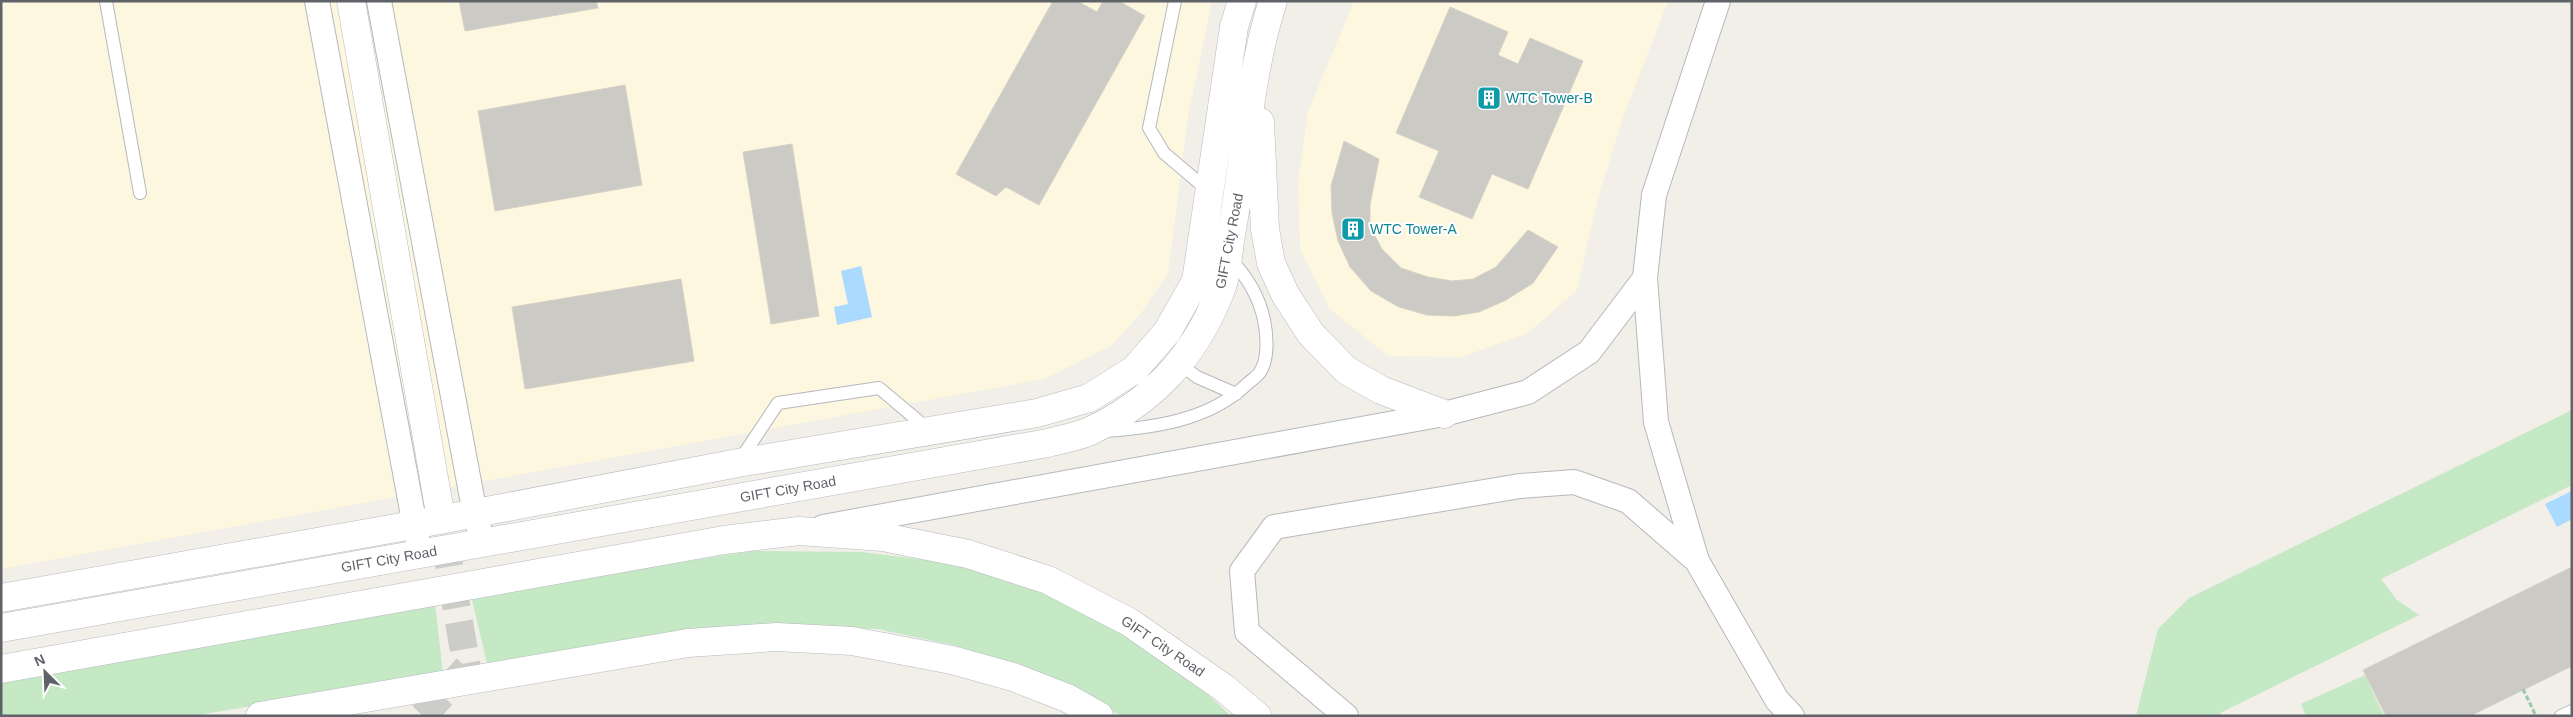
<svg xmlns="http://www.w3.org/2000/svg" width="2573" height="717" font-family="Helvetica,sans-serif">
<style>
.commercial{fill:#fef7e0}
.green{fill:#c5e8c5}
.water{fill:#aadaff}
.building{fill:#cccac5;stroke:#d6d1c6}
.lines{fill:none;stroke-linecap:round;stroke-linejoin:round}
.secondary-tunnel{stroke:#ccccc8;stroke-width:28;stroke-dasharray:28 14;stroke-linecap:butt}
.lane-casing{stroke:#b5b8bc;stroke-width:14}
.street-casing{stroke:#b5b8bc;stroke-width:26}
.secondary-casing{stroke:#b6babf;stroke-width:29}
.path{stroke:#9cc7a9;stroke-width:3;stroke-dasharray:5 2.5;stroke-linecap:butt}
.lane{stroke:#fff;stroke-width:12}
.street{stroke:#fff;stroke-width:24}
.secondary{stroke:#fff;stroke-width:28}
.labels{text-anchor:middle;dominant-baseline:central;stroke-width:4;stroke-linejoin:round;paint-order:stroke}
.culture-label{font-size:14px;fill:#0d838f;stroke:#fff;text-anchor:start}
.street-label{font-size:14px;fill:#5f6368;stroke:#fff}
</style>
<rect width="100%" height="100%" fill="#f1efe8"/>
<!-- commercial -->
<path class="commercial" d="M1 1H1212L1188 117 1168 273 1141 313 1112 345 1044 379 1 569Z
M1354 1H1668L1621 123 1597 202 1577 290 1527 334 1460 357 1388 356 1330 309 1300 249 1298 183 1308 112Z"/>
<!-- green -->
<path class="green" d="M2572 410V485L2381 579 2396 599 2419 615 2220 713 2221 716H2136L2158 629 2189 598Z
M751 551 861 552 966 565 1026 585 1088 611 1170 659 1231 716H1122L1019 665 953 645 877 629 759 624 623 640 488 667 471 596Z
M435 603 443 674 192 716H1V680Z
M2365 675 2384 716H2306L2301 704Z"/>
<!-- water -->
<path class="water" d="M861 266 872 317 837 325 834 307 848 304 841 271Z
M2572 491V519L2557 527 2545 504Z"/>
<!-- building -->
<path class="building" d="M459 1H596L598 8 465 31Z
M1053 1H1077L1097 12 1103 1H1119L1145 16 1039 205 1006 187 996 196 956 174Z
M1450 7 1508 32 1498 55 1518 64 1530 38 1583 61 1528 189 1492 174 1472 219 1419 197 1439 151 1396 133Z
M625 85 642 185 495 211 478 111Z
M1344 141 1379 159 1370 205V227L1382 249 1401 268 1428 277 1452 281 1473 279 1496 267 1528 230 1558 247 1533 283 1506 300 1479 312 1454 316 1427 315 1399 307 1371 291 1350 267 1338 241 1332 213 1331 186Z
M792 144 819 316 771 324 743 152Z
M681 279 694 361 525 389 512 307Z
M2572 567V666L2470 716H2386L2363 670Z"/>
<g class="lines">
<!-- secondary-tunnel -->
<path class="secondary-tunnel" d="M423 716 467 668 439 507"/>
<!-- lane casing -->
<g class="lane-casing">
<path id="lane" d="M106 1 140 193
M1175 1 1149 128 1164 153 1210 192
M1181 365 1197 377 1236 394
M1104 431C1154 428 1209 420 1246 385 1250 381 1257 377 1260 372 1269 359 1267 334 1264 320 1259 296 1246 275 1229 258
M740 460 778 403 879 388 928 429
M2561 716 2572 711"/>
</g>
<!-- street casing -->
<g class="street-casing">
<path id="street" d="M317 1 420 553
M379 1 475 514 483 543
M1718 1 1654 195 1645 278 1656 422 1697 561 1777 700 1792 716
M823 527 1444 414 1528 392 1589 352 1645 278
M1346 716 1247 632 1242 571 1274 527 1520 486 1574 482 1628 501 1697 561"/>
</g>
<!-- secondary casing -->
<g class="secondary-casing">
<path id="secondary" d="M351 1 439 507
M1260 122 1265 229 1271 263 1285 294 1311 334 1346 370 1381 390 1444 414
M1 598 413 525 738 463 1037 413 1089 398 1134 370 1167 332 1196 281 1234 27 1242 1
M1 628 1048 443C1061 439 1076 437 1088 432 1152 402 1194 358 1220 292 1228 273 1228 249 1232 229 1246 153 1249 75 1273 1
M1 669 724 540 799 531 883 537 968 554 1048 580 1129 622 1224 688 1257 716
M260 716 688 643 777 637 852 641 952 660 1013 677 1067 698 1099 716"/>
</g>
<!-- path -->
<path class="path" d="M2523 689 2536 716"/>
<!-- lane -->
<use href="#lane" class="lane"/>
<!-- street -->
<use href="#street" class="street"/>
<!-- secondary -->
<use href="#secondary" class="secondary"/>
</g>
<!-- icons -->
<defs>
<g id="building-square" transform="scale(1.25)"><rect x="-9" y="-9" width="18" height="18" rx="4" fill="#0f9aa8" stroke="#fff"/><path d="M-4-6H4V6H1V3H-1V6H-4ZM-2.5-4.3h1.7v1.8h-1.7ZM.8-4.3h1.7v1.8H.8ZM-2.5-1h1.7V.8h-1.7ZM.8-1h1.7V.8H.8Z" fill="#fff"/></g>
</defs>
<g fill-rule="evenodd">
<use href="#building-square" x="1489" y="98"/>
<use href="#building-square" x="1353" y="229"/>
</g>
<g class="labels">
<!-- culture labels -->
<g class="culture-label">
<text x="1506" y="98">WTC Tower-B</text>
<text x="1370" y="229">WTC Tower-A</text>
</g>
<!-- street labels -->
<g class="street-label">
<text transform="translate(1229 241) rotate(-79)">GIFT City Road</text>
<text transform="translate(788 489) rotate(-10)">GIFT City Road</text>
<text transform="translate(389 559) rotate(-10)">GIFT City Road</text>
<text transform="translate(1163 646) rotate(34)">GIFT City Road</text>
</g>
</g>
<!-- border -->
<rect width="2573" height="717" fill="none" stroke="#5f6368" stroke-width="5"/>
<!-- north arrow -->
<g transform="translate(45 672) rotate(336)" stroke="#ffffff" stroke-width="4" paint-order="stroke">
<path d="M0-4L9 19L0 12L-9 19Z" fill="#5f6368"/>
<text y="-8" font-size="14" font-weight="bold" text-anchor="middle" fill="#5f6368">N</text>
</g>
</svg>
